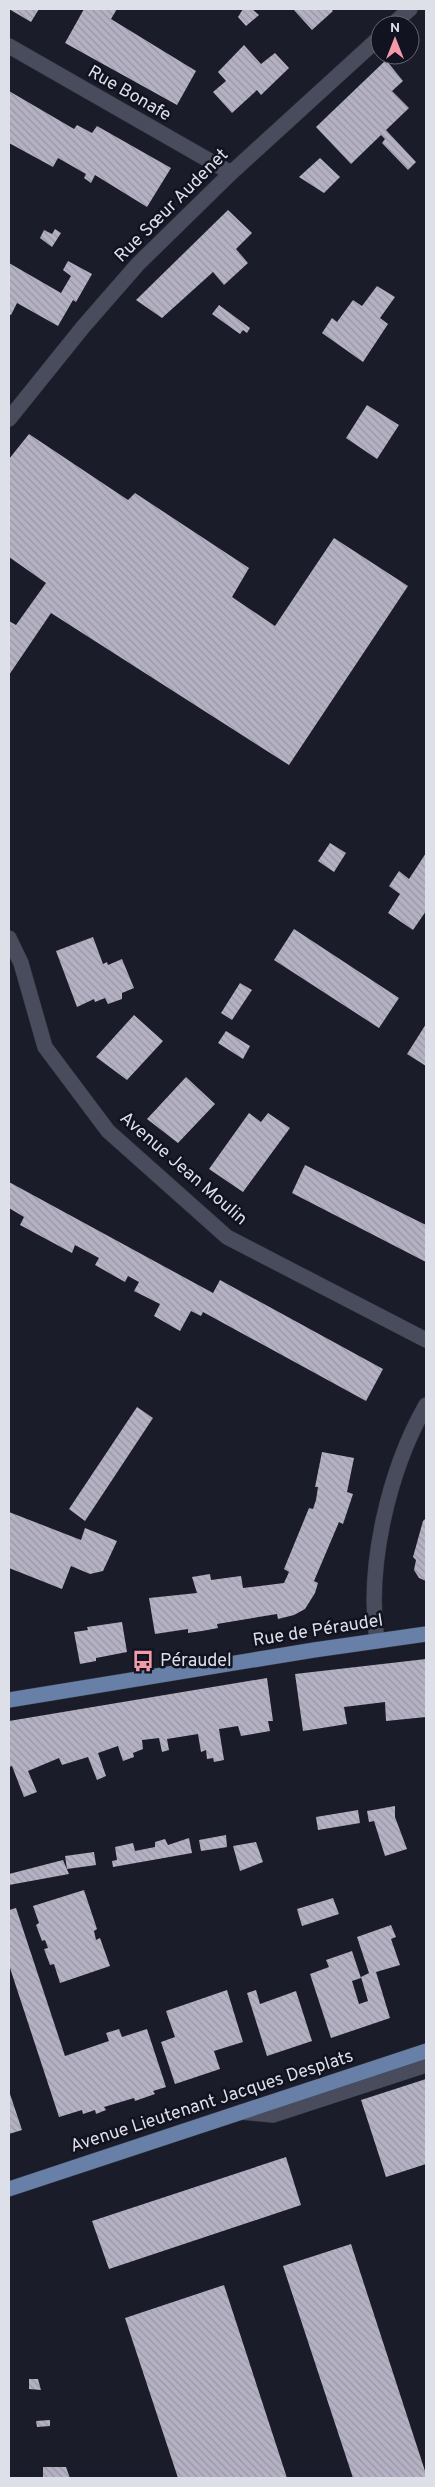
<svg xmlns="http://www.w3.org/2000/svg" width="435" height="2487" font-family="Overpass,sans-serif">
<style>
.building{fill:url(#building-back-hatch)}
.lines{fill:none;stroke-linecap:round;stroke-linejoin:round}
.minor-casing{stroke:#353641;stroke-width:16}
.major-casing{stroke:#353641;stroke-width:16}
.minor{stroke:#494c5c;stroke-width:15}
.major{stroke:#6880a7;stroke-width:15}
.labels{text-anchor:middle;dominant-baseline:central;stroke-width:5;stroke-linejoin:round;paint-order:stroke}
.street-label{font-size:18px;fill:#dddfe9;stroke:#111320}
.poi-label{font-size:18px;fill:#dddfe9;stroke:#111320;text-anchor:start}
</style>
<defs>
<pattern id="building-back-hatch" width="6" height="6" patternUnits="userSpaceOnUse" patternTransform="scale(1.25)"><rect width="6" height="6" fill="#b5b1c4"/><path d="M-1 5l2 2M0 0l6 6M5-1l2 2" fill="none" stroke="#9896a4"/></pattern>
</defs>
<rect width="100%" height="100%" fill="#1a1c2a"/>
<!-- building -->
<path class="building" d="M9 9H39L31 22Z
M84 9H117L111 19 196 71 177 105 65 43Z
M243 9H252L259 15 246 26 238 17Z
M293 9H331L333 11 312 30Z
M244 45 261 64 275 53 289 68 261 95 257 90 232 113 213 92 226 81 218 72Z
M386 60 403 81 392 91 409 108 386 130 416 162 408 170 382 143 385 139 381 135 351 164 316 127Z
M9 91 74 129 77 125 92 133 97 126 171 168 147 207 95 175 91 183 84 178 86 174 58 158 53 167 9 143Z
M320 158 340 177 324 193 299 177Z
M228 210 252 233 236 249 248 263 224 285 213 272 162 318 136 300Z
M55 229 61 233 52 247 40 238 44 230 52 234Z
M68 261 92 274 76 302 73 300 58 326 17 303 11 315 9 314V263L61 293 71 276 63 270Z
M377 286 395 297 380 318 388 324 363 362 322 333 332 318 337 322 353 300 362 306Z
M219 305 250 328 247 333 243 330 240 334 212 314Z
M367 405 399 425 377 459 346 438Z
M29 434 128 500 135 493 249 568 232 597 275 626 334 538 408 586 289 765 51 613 9 675V621L16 625 46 583 9 557V459Z
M330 843 346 853 334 872 318 861Z
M426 853V911L413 930 388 913 400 894 389 886 399 871 409 879Z
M294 929 399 998 379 1028 274 960Z
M93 937 103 964 107 962 108 965 122 959 134 988 122 993V999L108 1004 105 998 95 1002 94 999 77 1007 56 951Z
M240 983 252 990 232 1020 221 1013Z
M134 1015 163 1041 127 1080 96 1057Z
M426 1024V1066L407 1054Z
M226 1031 250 1046 243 1059 218 1043Z
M186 1077 215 1104 178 1143 147 1119Z
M249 1113 261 1122 268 1113 290 1128 243 1192 209 1169Z
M305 1165 426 1225V1262L292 1193Z
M9 1182 213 1293 220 1280 383 1369 366 1401 203 1312 201 1316 191 1311 180 1331 154 1316 160 1304 134 1291 139 1282 128 1276 125 1282 95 1265 99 1258 75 1245 72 1253 20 1225 24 1217 9 1208Z
M137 1407 153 1418 85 1521 69 1509Z
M322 1452 354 1458 347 1492 353 1494 343 1524 339 1522 314 1581 318 1583 315 1593 305 1609 294 1615 278 1619 277 1614 217 1624 218 1628 202 1631 188 1633V1629L155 1634 149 1598 197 1593 192 1577 210 1574 211 1580 241 1576 243 1588 284 1583 289 1572 284 1569 309 1508 313 1509 316 1500 318 1487H315Z
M9 1512 81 1540 85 1528 117 1541 103 1571 90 1574 71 1566 62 1589 9 1568Z
M426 1518V1581L419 1578 414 1570 416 1560 413 1557 423 1521Z
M122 1622 127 1652 96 1658V1661L80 1664 74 1632 88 1630 87 1627Z
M426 1659V1717L386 1721 385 1702 344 1707 347 1724 303 1731 295 1674Z
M267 1678 273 1721H268L270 1731 241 1736 238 1726 219 1729 224 1760 214 1762 213 1758 207 1759 206 1750 201 1752 198 1734 167 1739 169 1750 162 1752 159 1738 142 1740 143 1749 133 1753 134 1757 123 1761 118 1746 98 1753 106 1776 97 1780 88 1757 62 1765 59 1758 28 1771 37 1792 24 1797 12 1766 9 1767V1721Z
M395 1806V1817L407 1849 385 1856 374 1821 369 1822 367 1811Z
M358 1810 360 1823 318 1830 316 1817Z
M226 1835 227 1847 201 1851 199 1840Z
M189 1838 192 1853 113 1867 112 1861 117 1860 115 1847 133 1843 135 1851 155 1847V1842L165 1839 168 1845Z
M256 1842 263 1862 240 1871 233 1846Z
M94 1852 96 1865 67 1869 65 1856Z
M63 1860 69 1874 9 1885V1874Z
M84 1890 97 1929 94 1931 96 1940 100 1938 110 1966 60 1983 54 1964 50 1965 44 1949 48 1948 45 1940 42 1941 36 1925 39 1923 33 1906Z
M333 1898 339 1914 302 1926 297 1909Z
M16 1908 65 2056 109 2041 106 2033 119 2029 122 2037 147 2029 166 2087 153 2091 155 2094 135 2101 134 2098 104 2107 106 2110 96 2114 95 2110 83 2114 82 2110 59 2117 9 1965V1910Z
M391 1925 396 1937 391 1939 400 1965 376 1972 390 2018 331 2038 310 1974 329 1967 326 1960 352 1951 361 1978 352 1981 359 2004 368 2001 361 1977 369 1973 357 1937Z
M227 1990 243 2042 214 2051 220 2069 175 2084 161 2042 175 2037 166 2011Z
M256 1990 260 2004 296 1991 312 2041 267 2056 247 1993Z
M426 2079V2164L386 2177 361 2100Z
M9 2091 22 2130 9 2134Z
M286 2157 301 2205 109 2269 92 2221Z
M351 2244 426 2474V2478H353L283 2266Z
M224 2285 287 2478H178L125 2318Z
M29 2379H38L41 2390 29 2389Z
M50 2420V2426L37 2427 36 2421Z
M43 2467H66L70 2478H43Z"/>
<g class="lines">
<!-- minor casing -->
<g class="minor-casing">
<path id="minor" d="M392 25 410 9
M9 46 231 173
M9 419 83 327 138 264 231 173 380 37
M9 938 21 963 45 1047 108 1131 227 1237 426 1340
M377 1641C366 1566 389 1470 426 1405
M241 2112 273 2115 426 2065"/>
</g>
<!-- major casing -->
<g class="major-casing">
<path id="major" d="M9 1700 314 1650 426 1634
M9 2189 426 2051"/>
</g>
<!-- minor -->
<use href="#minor" class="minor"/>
<!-- major -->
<use href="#major" class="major"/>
</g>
<!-- icons -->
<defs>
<g id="bus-bare" transform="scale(1.725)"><path d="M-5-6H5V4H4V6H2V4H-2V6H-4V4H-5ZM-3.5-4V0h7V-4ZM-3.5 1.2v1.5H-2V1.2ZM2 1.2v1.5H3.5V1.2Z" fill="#f39aa9" stroke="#111320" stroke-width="2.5" paint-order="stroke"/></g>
</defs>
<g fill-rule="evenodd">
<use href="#bus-bare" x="143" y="1661"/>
</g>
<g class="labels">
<!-- street labels -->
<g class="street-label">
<text transform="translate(129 94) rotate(30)">Rue Bonafe</text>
<text transform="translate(172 206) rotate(-45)">Rue Sœur Audenet</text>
<text transform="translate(183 1169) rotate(41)">Avenue Jean Moulin</text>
<text transform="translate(318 1631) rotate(-9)">Rue de Péraudel</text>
<text transform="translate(212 2102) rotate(-18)">Avenue Lieutenant Jacques Desplats</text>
</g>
<!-- poi labels -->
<g class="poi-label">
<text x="160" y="1661">Péraudel</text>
</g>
</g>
<!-- border -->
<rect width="435" height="2487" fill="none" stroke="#dddfe9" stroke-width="20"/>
<!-- north arrow -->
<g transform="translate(395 40)"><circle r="24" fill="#111320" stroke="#636570"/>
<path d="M0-4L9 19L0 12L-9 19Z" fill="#f39aa9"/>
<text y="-8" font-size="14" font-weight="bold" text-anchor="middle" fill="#dddfe9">N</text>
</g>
</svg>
